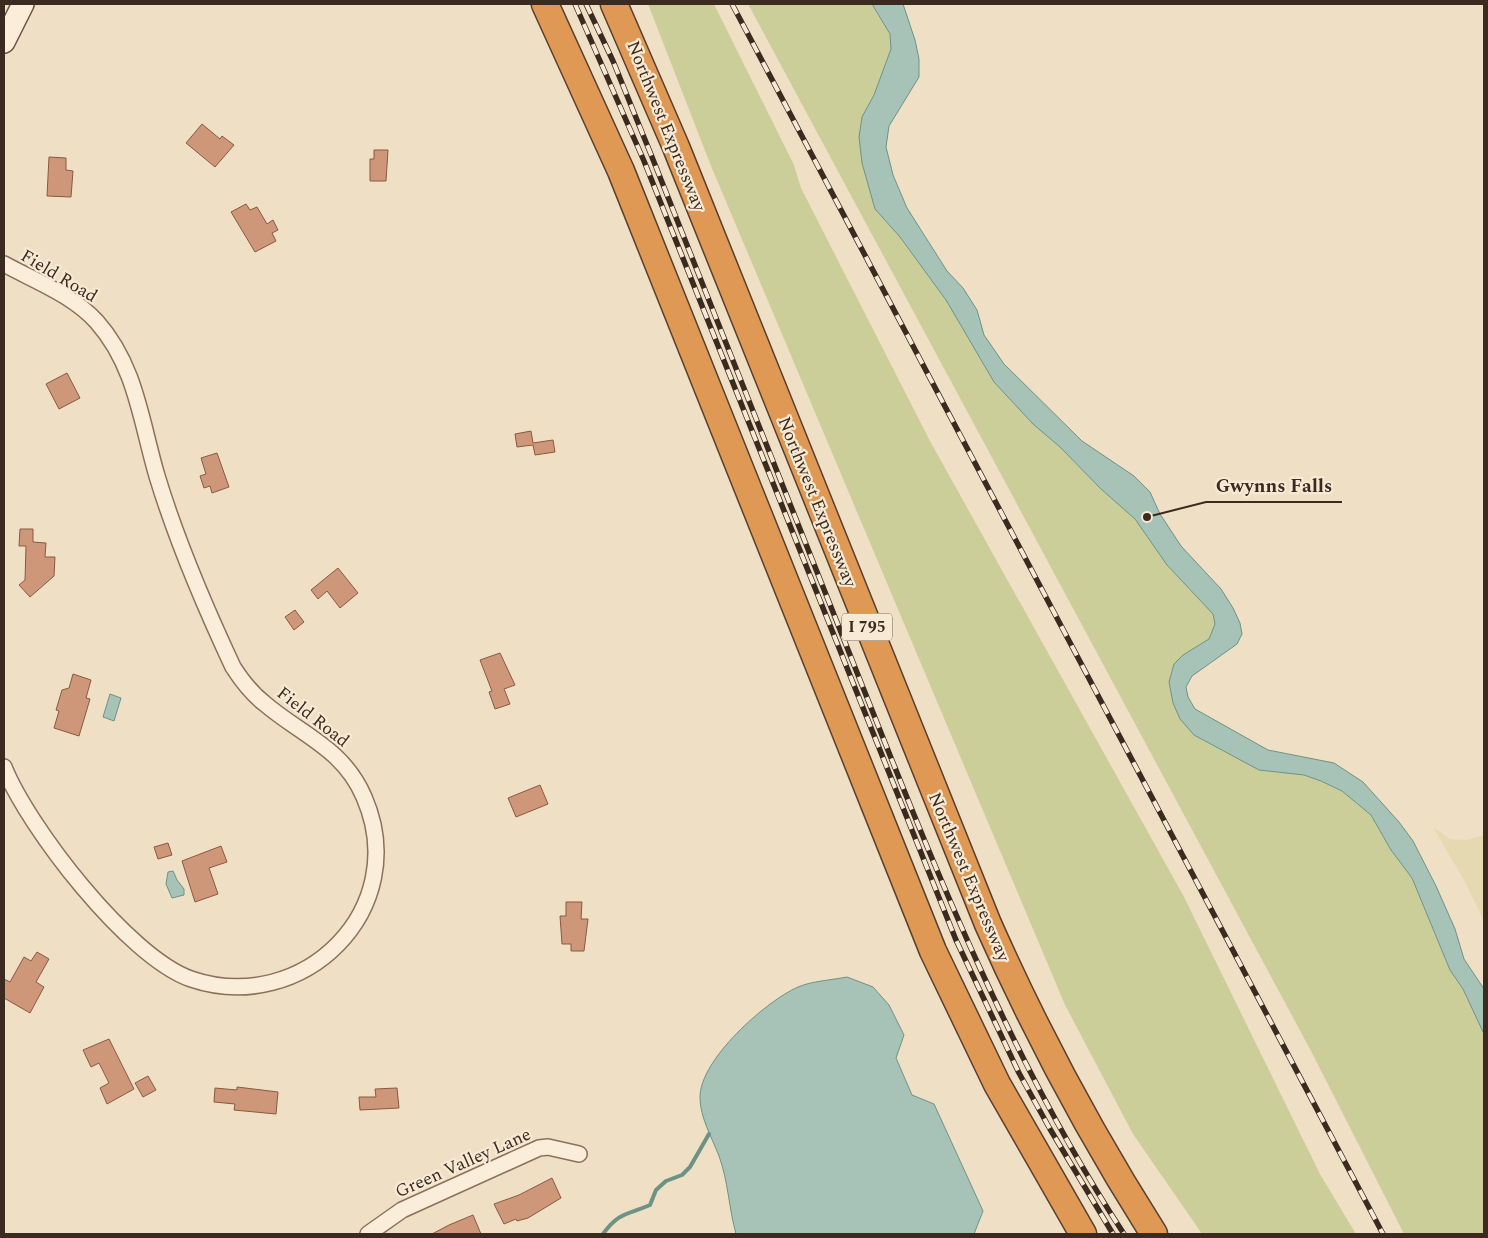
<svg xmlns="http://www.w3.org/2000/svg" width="1488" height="1238" font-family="Spectral,serif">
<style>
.farmland{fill:#e5d9b2}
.green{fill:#ccce99}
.water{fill:#a7c3b8;stroke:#6d9286}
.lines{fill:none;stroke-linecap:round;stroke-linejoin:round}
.stream{stroke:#6d9286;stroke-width:4}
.building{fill:#ce977a;stroke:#8b5840}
.minor-casing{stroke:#8b715b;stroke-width:18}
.secondary-casing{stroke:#6d523e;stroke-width:24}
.motorway-casing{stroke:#593f2f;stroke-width:29}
.minor{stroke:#faedd9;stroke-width:15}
.secondary{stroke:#faedd9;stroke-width:21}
.motorway{stroke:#e09855;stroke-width:26}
.rail-casing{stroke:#3b2a1f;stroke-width:5.5}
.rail{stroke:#f7ead5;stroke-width:4;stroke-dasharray:11;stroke-linecap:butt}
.labels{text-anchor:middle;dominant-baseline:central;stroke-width:4.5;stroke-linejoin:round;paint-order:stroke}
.shield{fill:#f7ead5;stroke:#736456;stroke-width:1}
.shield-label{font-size:16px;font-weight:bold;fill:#3b2a1f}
.street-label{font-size:18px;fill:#3b2a1f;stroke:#f7ead5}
.leader{fill:none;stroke:#3b2a1f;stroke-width:2}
.callout-dot{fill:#3b2a1f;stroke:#f7ead5;stroke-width:2}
.callout-label{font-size:19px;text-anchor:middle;font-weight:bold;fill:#3b2a1f;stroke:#f7ead5;stroke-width:4.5;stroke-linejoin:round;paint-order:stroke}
</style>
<rect width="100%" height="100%" fill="#efe0c5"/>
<!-- farmland -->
<path class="farmland" d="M1433 827 1450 839 1465 840 1484 835V921L1464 880Z"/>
<!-- green -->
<path class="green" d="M648 4H714L794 165 801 188 930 441 1183 895 1320 1174 1356 1234H1202L1133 1134 1065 1005 711 166Z
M748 4H872L890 34 891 49 874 95 862 117 875 209 900 237 946 300 994 382 1033 424 1060 447 1101 489 1135 519 1167 565 1213 614 1215 624 1209 639 1183 655 1174 664 1169 682 1173 703 1194 735 1259 770 1303 775 1321 781 1342 791 1371 815 1391 850 1412 878 1450 970 1463 989 1476 1014 1484 1034V1234H1404L1311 1051Z"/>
<!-- water -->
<path class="water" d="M872 4H903L915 40 919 59V77L889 126 886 147 893 175 907 208 947 271 963 288 977 310 984 335 1004 364 1082 441 1134 476 1150 492 1160 514 1181 546 1221 589 1233 608 1240 623 1242 634 1237 644 1192 676 1186 687 1188 697 1195 709 1268 750 1334 763 1363 782 1399 822 1413 841 1436 886 1455 929 1464 959 1484 989V1034L1463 989 1450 970 1412 878 1391 850 1371 815 1342 791 1321 781 1304 775 1259 770 1194 735 1180 719 1173 703 1169 682 1174 664 1183 655 1209 639 1215 624 1213 614 1167 565 1135 519 1101 489 1060 447 1033 424 994 382 946 300 900 237 875 209 862 163 859 137 862 117 874 95 891 49 890 34Z
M110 694 121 698 114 721 103 717Z
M173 871 177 880 184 889V895L172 898 166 884 168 872Z
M847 977 873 987 889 1005 904 1035 896 1058 912 1095 934 1104 983 1211 974 1234H736C729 1209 728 1180 719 1156 712 1138 700 1117 700 1098 699 1060 766 1001 798 987 812 981 832 980 847 977Z"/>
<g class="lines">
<!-- stream -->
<path class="stream" d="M603 1234C619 1212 627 1215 650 1205L656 1190 666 1181 682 1175 690 1167 709 1134"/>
</g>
<!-- building -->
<path class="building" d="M202 124 220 139 222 136 234 145 215 167 186 143Z
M374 150H388L386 181H370V159H374Z
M49 157 66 158V170L73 171 71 197 47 196Z
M246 204 250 210 257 207 267 224 273 220 278 230 272 233 276 241 255 252 231 212Z
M67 373 80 398 59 409 46 384Z
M531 431 533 443 553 440 555 452 535 455 533 445 517 447 515 434Z
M217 453 229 487 212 493 210 486 204 488 200 476 206 474 201 458Z
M20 529H33V542L46 543 45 557H55L54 576 30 597 19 585 25 580 26 546H19Z
M338 568 358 593 340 608 327 591 318 599 311 590Z
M295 610 304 622 294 630 285 617Z
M500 653 515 685 504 689 510 704 495 709 489 692 492 691 480 660Z
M73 674 91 680 86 698 90 699 79 736 54 728 59 711 56 710 62 690 69 688Z
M540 785 548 804 516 817 508 798Z
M168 843 172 855 158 859 154 847Z
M221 846 227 862 209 868 218 894 195 902 182 861Z
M566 902H582L581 919H588L584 951H571V944H562L560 916H566Z
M37 952 49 959 36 982 44 987 30 1013 4 998V979L10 982 24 957 31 961Z
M109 1039 134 1089 107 1104 100 1088 109 1083 99 1063 91 1067 83 1050Z
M148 1076 156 1090 143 1097 135 1083Z
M237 1087 278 1092 276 1114 234 1110 235 1104 214 1102 215 1088 237 1090Z
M397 1088 399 1108 360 1110 359 1097H376L375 1089Z
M552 1178 561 1198 528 1218 517 1221 516 1219 504 1224 494 1204 519 1195Z
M473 1215 481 1234H432L449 1225Z"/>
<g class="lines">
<!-- minor casing -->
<g class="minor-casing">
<path id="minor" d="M4 264C35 281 73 295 97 322 136 366 141 422 157 476 176 539 205 607 233 667 242 681 251 693 264 703 301 735 343 748 364 797 413 909 303 1017 191 979 128 957 28 827 4 767
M368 1234 402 1210 539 1148 548 1147 579 1154"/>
</g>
<!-- secondary casing -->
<g class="secondary-casing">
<path id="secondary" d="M4 42 23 4"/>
</g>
<!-- motorway casing -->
<g class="motorway-casing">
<path id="motorway" d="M545 4 621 171 933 951 997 1084 1083 1234
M614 4 676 147 988 924C1036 1032 1091 1135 1154 1234"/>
</g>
<!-- minor -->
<use href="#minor" class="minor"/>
<!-- secondary -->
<use href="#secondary" class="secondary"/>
<!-- motorway -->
<use href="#motorway" class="motorway"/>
<!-- rail casing -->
<g class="rail-casing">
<path id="rail" d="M575 4 644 161 956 940 1019 1073 1050 1129 1113 1234
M586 4 613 61 652 157C722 333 792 509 862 685 937 874 1012 1063 1124 1234
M732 4 1383 1234"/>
</g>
<!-- rail -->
<use href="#rail" class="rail"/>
</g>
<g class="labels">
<!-- shield labels -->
<rect class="shield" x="842" y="613.5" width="50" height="27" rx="4"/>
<g class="shield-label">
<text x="867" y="627">I 795</text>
</g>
<!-- street labels -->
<g class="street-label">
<text transform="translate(666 126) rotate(68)">Northwest Expressway</text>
<text transform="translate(59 276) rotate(31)">Field Road</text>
<text transform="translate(817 502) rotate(68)">Northwest Expressway</text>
<text transform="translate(313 717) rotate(38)">Field Road</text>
<text transform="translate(969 877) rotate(67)">Northwest Expressway</text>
<text transform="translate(463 1163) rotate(-24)">Green Valley Lane</text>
</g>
</g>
<!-- callouts -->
<path class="leader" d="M1147 517L1206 502H1342"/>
<circle class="callout-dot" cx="1147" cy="517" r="5"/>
<g class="callout-label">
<text x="1274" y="492">Gwynns Falls</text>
</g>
<!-- border -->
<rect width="1488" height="1238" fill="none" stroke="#3b2a1f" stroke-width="10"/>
</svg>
